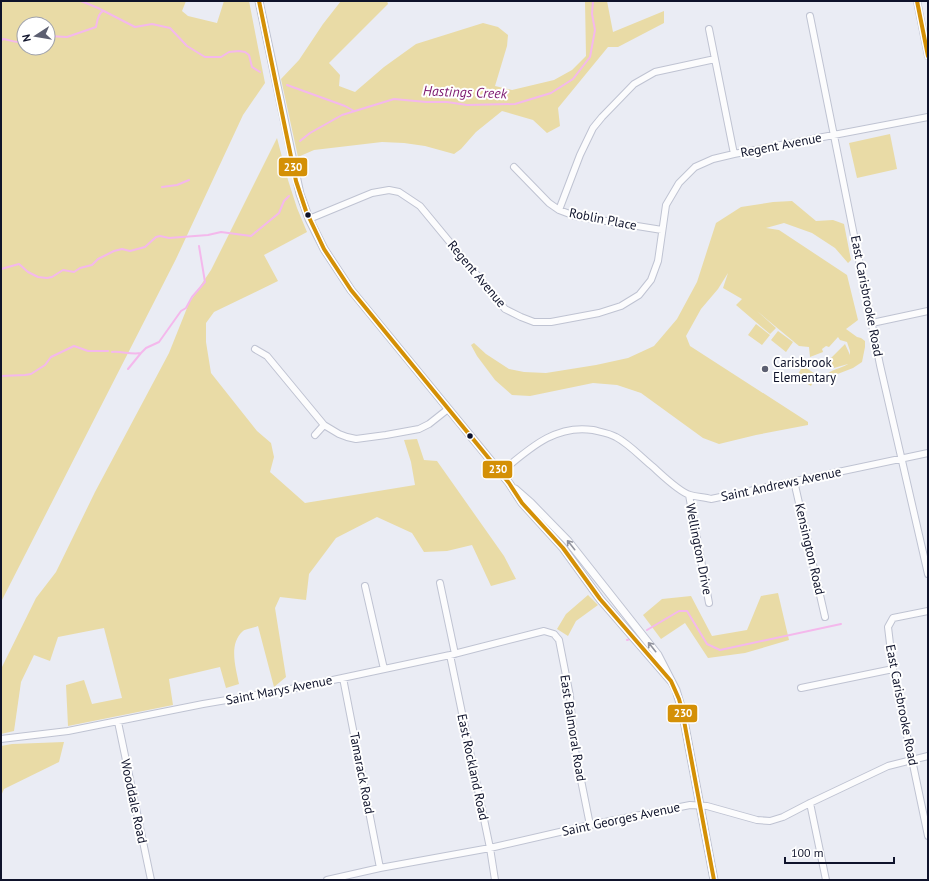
<svg xmlns="http://www.w3.org/2000/svg" width="929" height="881" font-family="'PT Sans',sans-serif">
<style>
.green{fill:#e9dba6;fill-rule:evenodd}
.lines{fill:none;stroke-linecap:round;stroke-linejoin:round}
.stream{stroke:#f4b8ec;stroke-width:2}
.minor-casing{stroke:#bfc3d2;stroke-width:8}
.tertiary-casing{stroke:#bfc3d2;stroke-width:9}
.minor{stroke:#fcfcfd;stroke-width:6}
.tertiary{stroke:#fcfcfd;stroke-width:7}
.bus-1-casing{stroke:#fff;stroke-width:7}
.bus-1{stroke:#d49006;stroke-width:4}
.oneway{stroke:#91939e}
.bus-dot{fill:#0f132b;stroke:#fff;stroke-width:1.5}
.poi-dot{fill:#5c5f71;stroke:#fff;stroke-width:1.5}
.labels{text-anchor:middle;dominant-baseline:central;stroke-width:4;stroke-linejoin:round;paint-order:stroke}
.street-label{font-size:13px;fill:#0f132b;stroke:#fff}
.poi-label{font-size:13px;fill:#0f132b;stroke:#fff;text-anchor:start}
.water-label{font-size:14px;font-style:italic;fill:#7d1970;stroke:#fff}
.line-badge{stroke:#fff;stroke-width:1.5}
.badge-label{font-size:11px;text-anchor:middle;font-weight:bold;fill:#fff}
</style>
<rect width="100%" height="100%" fill="#eaecf4"/>
<!-- green -->
<path class="green" d="M1 1H186L182 11 188 16 217 23 224 1H249L265 83 243 115 176 259 1 602ZM24 24H48V48H24Z
M341 1H387L388 4 329 63 340 75 339 86 355 92 384 67 416 44 483 23 498 27 508 35 507 46 495 86 512 90 554 80 572 70 586 56 585 1H607L613 32 664 11V23L618 47H608L558 108 560 126 547 133 533 120 502 111 476 132 461 149 454 154 425 146 404 143 382 142 314 150 298 157 281 79 299 60 323 24Z
M890 134 897 169 857 178 849 143Z
M277 138 288 180 297 208 307 232 264 255 278 281 214 312 206 323V342L211 373 257 431 271 443 274 457 270 472 305 503 415 485 411 462 404 440 417 439 424 460 437 461 504 556 516 579 491 586 472 545 447 551 424 552 412 533 377 517 336 538 309 574 306 600 280 597 275 608 286 677 274 687 258 626C254 628 246 629 243 631 228 644 236 668 239 684L226 688 220 667 169 679 173 705 68 726 66 685 84 680 92 704 122 698 104 628 58 637 50 661 34 655 21 682 14 731 1 734V669L36 598 56 572 95 492 169 353 189 303 211 270Z
M792 201 816 221 833 220 844 224 851 260 848 263 835 248 812 233 784 223 766 228 779 230 847 275 858 320 846 329 857 337 861 338 865 341V347L862 362 853 368 835 375 828 380 825 376C831 369 840 369 848 364L834 368 830 359 845 344 850 355V351L847 342 840 340 838 337 829 347 826 346 822 349 823 352 810 357 809 347 799 346 757 311 776 328 770 334 736 305 742 299 723 288 728 273 718 289 701 309 686 336 690 346 808 422V425L756 435 719 444 703 438 641 393 617 385 593 383 530 396 512 395 495 380 477 356 471 345 474 343 486 354 509 369 524 372 546 373 596 365 628 358 654 346 677 319 697 282 716 223 741 207 773 202Z
M756 324 770 335 762 345 748 335Z
M778 331 793 342 786 352 771 340Z
M803 366 817 375 811 386 796 377Z
M778 593 789 640 745 653 708 658 685 623 661 639 643 615 662 599 691 596 712 636 747 630 761 596Z
M588 595 598 605 576 621 568 636 557 629 566 614Z
M64 742 59 762 4 789 1 796V746L12 744Z"/>
<g class="lines">
<!-- stream -->
<path class="stream" d="M81 1 98 8 135 27 152 24 170 28 187 46 205 57H221L229 52 239 51 245 52 249 55 252 67 260 72
M48 36 67 37 96 27C97 22 98 13 103 11
M1 41 3 39C11 40 17 44 24 41
M287 85 345 106 354 111
M300 141 310 133 342 115 394 99 426 102H447L467 105 515 104 551 93 573 79 590 57 595 30 592 14 593 1
M162 187 177 185 189 180
M1 269 19 264 28 272 38 277 47 278 52 277 63 270 74 272 80 268 92 265 98 259 114 251 122 249 130 251 145 247 156 237 160 236 169 238 208 235 221 232 251 236 279 213 284 201 289 196
M112 352C122 351 131 355 141 353
M128 369 141 353 146 348 159 342 181 311 186 308 192 297 205 282 199 246
M1 376 25 375 31 374 45 365 51 357 74 346 88 351H108
M647 630 679 611H687L707 644 720 650 841 624
M627 640 630 639"/>
<!-- minor casing -->
<g class="minor-casing">
<path id="minor" d="M917 1 928 56
M810 16 880 365 928 574
M709 29 734 154
M514 167 549 203 559 210 575 216 662 230
M559 210 580 155 593 128 602 117 634 84 655 72 715 59
M309 219 372 193 389 190 399 192 420 206 505 309 521 317 534 322H551L599 313 621 306 639 295 651 280 658 261 666 205 679 183 695 167 713 159 734 154 928 117
M872 323 928 311
M255 349 267 356 324 425 339 434 347 437 356 439 386 435 419 429 429 424 448 409
M315 435 324 425
M500 473C528 450 554 424 593 430 601 432 609 433 616 437 629 444 640 456 652 466 661 474 679 492 690 495 697 497 705 497 711 499L928 453
M794 481 825 617
M689 495 709 603
M440 583 455 654
M365 586 384 669
M928 611 893 618 888 627 893 669 928 836
M450 655 490 848 495 880
M343 678 380 868
M801 688 893 669
M118 722 151 880
M1 739 68 731 203 704 286 690 450 655 544 631 554 634 559 640 570 696 574 745 590 825
M810 803 826 880
M327 880 380 868 490 848 590 825 690 805 707 806 757 820 770 821 783 817 810 803 888 766 928 756"/>
</g>
<!-- tertiary casing -->
<g class="tertiary-casing">
<path id="tertiary" d="M259 1 300 194 309 219 324 249 351 290 509 483 522 503 563 548 600 599 671 681
M515 489 531 503 568 541 658 655 676 690 682 710 714 880"/>
</g>
<!-- minor -->
<use href="#minor" class="minor"/>
<!-- tertiary -->
<use href="#tertiary" class="tertiary"/>
<!-- bus-1 casing -->
<g class="bus-1-casing">
<path id="bus-1" d="M259 1 296 181 306 211 324 249 351 290 509 483 522 503 563 548 600 599 671 681 679 699 682 710 714 880
M917 1 928 56"/>
</g>
<!-- bus-1 -->
<use href="#bus-1" class="bus-1"/>
</g>
<!-- one-way arrows -->
<defs><path id="oneway-shaft" d="M-6 0H5M1.5-3L5.5 0L1.5 3" fill="none" stroke-width="1.6" stroke-linecap="round" stroke-linejoin="round"/></defs>
<g class="oneway">
<use href="#oneway-shaft" transform="translate(571 545) rotate(-129)"/>
<use href="#oneway-shaft" transform="translate(652 647) rotate(-129)"/>
</g>
<!-- markers -->
<g class="bus-dot">
<circle cx="308" cy="215" r="3.5"/>
<circle cx="470" cy="436" r="3.5"/>
</g>
<circle class="poi-dot" cx="765" cy="369" r="4"/>
<g class="labels">
<!-- street labels -->
<g class="street-label">
<text transform="translate(781 145) rotate(-11)">Regent Avenue</text>
<text transform="translate(603 219) rotate(11)">Roblin Place</text>
<text transform="translate(477 274) rotate(50)">Regent Avenue</text>
<text transform="translate(867 296) rotate(79)">East Carisbrooke Road</text>
<text transform="translate(781 484) rotate(-12)">Saint Andrews Avenue</text>
<text transform="translate(699 549) rotate(79)">Wellington Drive</text>
<text transform="translate(810 549) rotate(77)">Kensington Road</text>
<text transform="translate(279 690) rotate(-11)">Saint Marys Avenue</text>
<text transform="translate(902 705) rotate(79)">East Carisbrooke Road</text>
<text transform="translate(573 728) rotate(81)">East Balmoral Road</text>
<text transform="translate(473 767) rotate(78)">East Rockland Road</text>
<text transform="translate(362 773) rotate(79)">Tamarack Road</text>
<text transform="translate(134 801) rotate(78)">Wooddale Road</text>
<text transform="translate(621 819) rotate(-12)">Saint Georges Avenue</text>
</g>
<!-- poi labels -->
<g class="poi-label">
<text x="773" y="362">Carisbrook<tspan x="773" dy="15">Elementary</tspan></text>
</g>
<!-- water labels -->
<g class="water-label">
<text transform="translate(465 92) rotate(2)">Hastings Creek</text>
</g>
</g>
<g class="line-badge">
<rect x="278" y="157" width="30" height="20" rx="4" fill="#d49006"/>
<rect x="482" y="460" width="31" height="19" rx="4" fill="#d49006"/>
<rect x="667" y="704" width="31" height="19" rx="4" fill="#d49006"/>
</g>
<g class="badge-label">
<text x="293" y="171">230</text>
<text x="498" y="473">230</text>
<text x="683" y="717">230</text>
</g>
<!-- border -->
<rect width="929" height="881" fill="none" stroke="#0f132b" stroke-width="4"/>
<!-- north arrow -->
<g transform="translate(36 36) rotate(258)"><circle r="19" fill="#ffffff" stroke="#9fa1aa"/>
<path d="M0-3L7 15L0 10L-7 15Z" fill="#5c5f71"/>
<text y="-6" font-size="11" font-weight="bold" text-anchor="middle" fill="#0f132b">N</text>
</g>
<!-- scale -->
<path d="M785 857v6h109v-6" fill="none" stroke="#0f132b" stroke-width="2"/>
<text x="791" y="857" font-size="12" fill="#0f132b" stroke="#ffffff" stroke-width="3" paint-order="stroke">100 m</text>
</svg>
